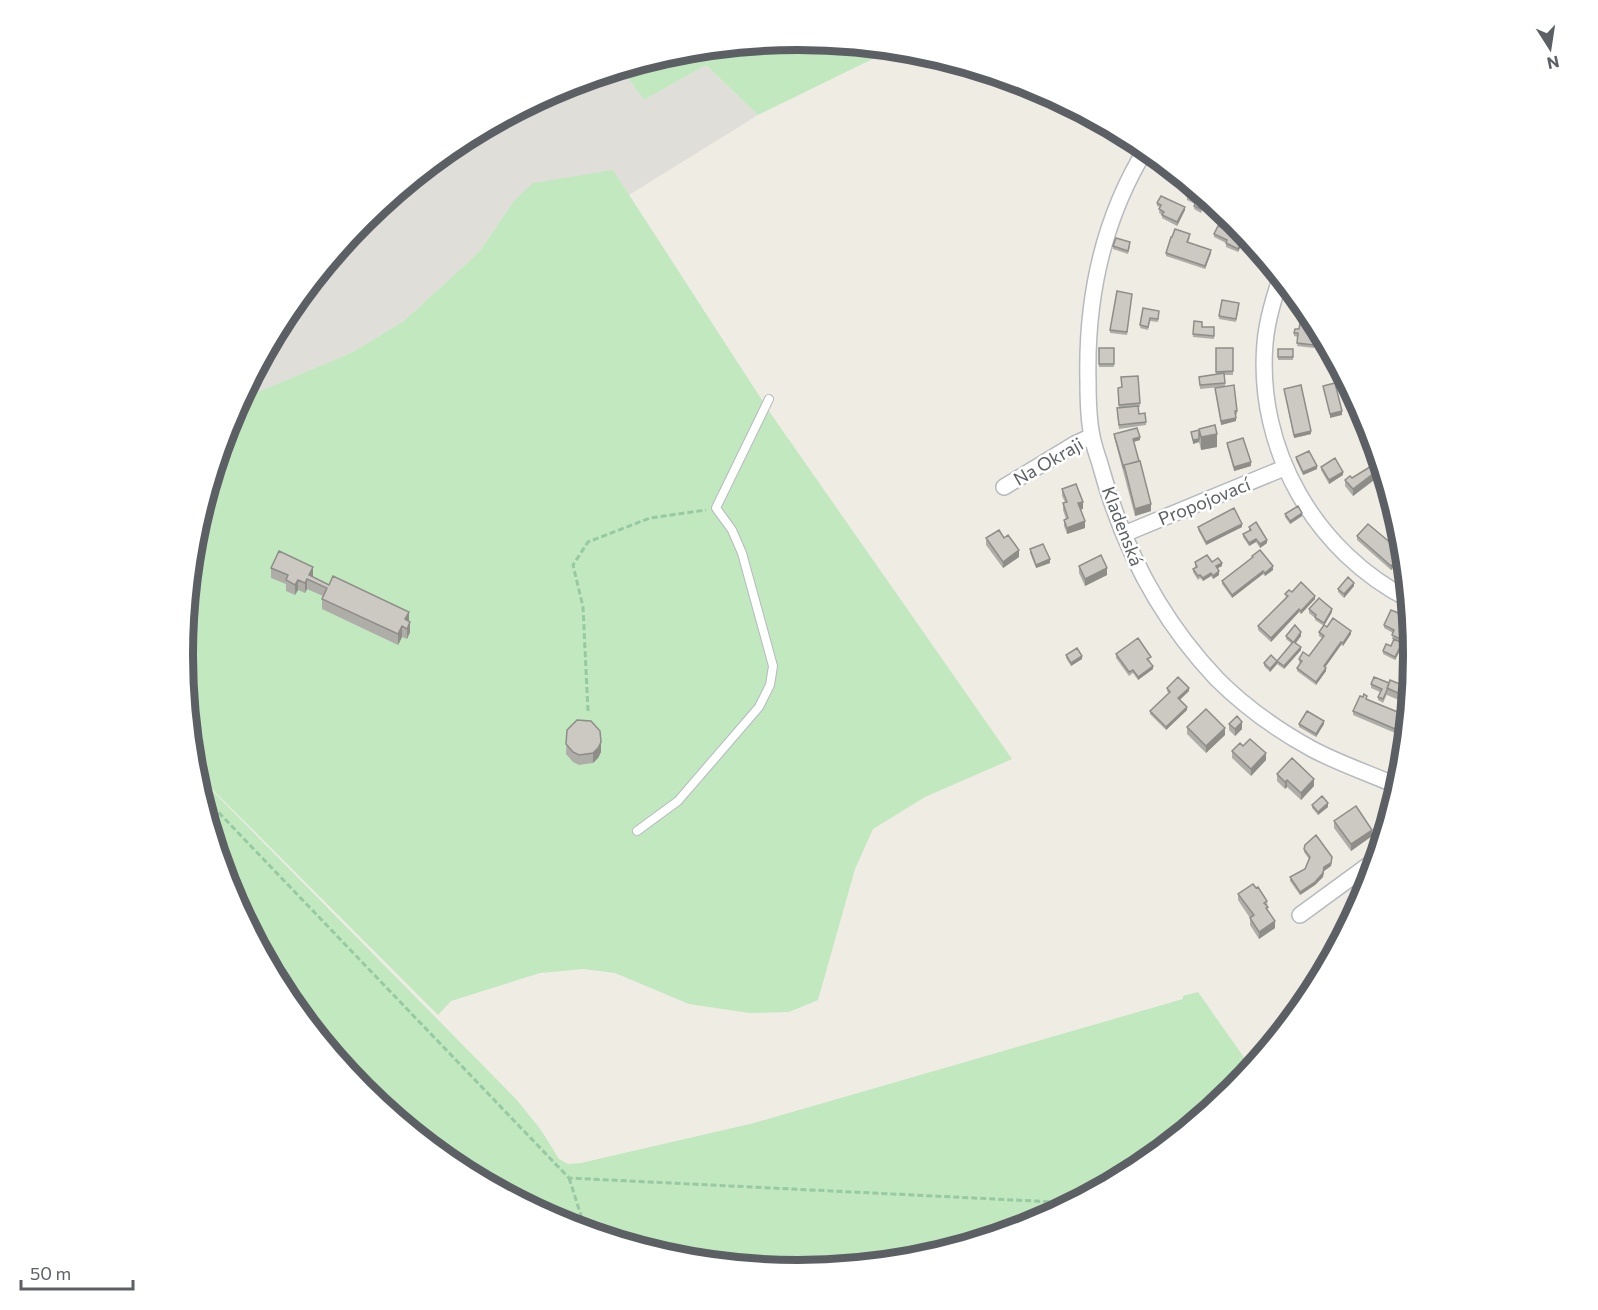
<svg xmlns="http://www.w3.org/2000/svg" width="1598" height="1310" font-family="Commissioner,sans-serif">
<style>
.industrial{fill:#e0ded8}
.green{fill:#c1e8bf}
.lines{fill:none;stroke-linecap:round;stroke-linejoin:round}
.lane-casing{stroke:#b6babf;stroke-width:10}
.street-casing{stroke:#b6babf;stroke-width:18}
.path{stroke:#97caa3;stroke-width:3;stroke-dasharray:6 3;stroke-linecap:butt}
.lane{stroke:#fff;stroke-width:8}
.street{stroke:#fff;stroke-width:15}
.wall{fill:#afada8}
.shaded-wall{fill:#8f8d88}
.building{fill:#ccc9c3;stroke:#8f8d88;stroke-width:1.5}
.labels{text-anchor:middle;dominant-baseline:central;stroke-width:5;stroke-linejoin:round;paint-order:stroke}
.street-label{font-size:18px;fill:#5c6065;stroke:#fff}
.rim{fill:none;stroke:#5c6065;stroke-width:8}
</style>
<rect width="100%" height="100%" fill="#efece4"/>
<!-- industrial -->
<path class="industrial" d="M706 65 758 115 629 195 613 170 514 201 479 252 404 321 351 353 241 399 287 312 364 219 457 143 564 86 603 74 626 75 644 100Z"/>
<!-- green -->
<path class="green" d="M799 39 895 48 758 115 706 65 644 100 626 75 603 74 679 51Z
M613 170 771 414 1012 759 925 797 873 829 855 869 818 1000 789 1012 749 1013 689 1004 615 973 583 969 540 973 451 1001 438 1015 194 771 183 655 195 534 230 419 241 399 351 353 404 321 479 252 514 201 533 183Z
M195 773 516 1099 541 1130 559 1159 568 1164 581 1163 754 1123 1183 999V996L1198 992 1252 1069 1234 1091 1141 1167 1034 1224 919 1259 799 1271 678 1259 563 1224 456 1167 363 1090 287 997 230 890Z"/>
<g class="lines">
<!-- lane casing -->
<g class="lane-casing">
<path id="lane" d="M637 831 678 801 759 707 770 685 773 666 742 553 732 530 716 508 769 399"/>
</g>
<!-- street casing -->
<g class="street-casing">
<path id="street" d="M1147 147C1103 218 1086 299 1088 381 1088 399 1088 418 1092 436 1094 448 1099 459 1102 471 1124 550 1160 619 1217 679 1244 706 1279 731 1312 749 1340 764 1371 774 1400 787
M1281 276C1274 298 1267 320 1265 343 1256 449 1315 552 1410 600
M1004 487 1075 444 1092 436
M1124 534 1284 468
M1300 915 1378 858"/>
</g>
<!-- path -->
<path class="path" d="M588 711 583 607 573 565 588 542 650 518 706 510
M200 793 569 1178 1075 1203
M569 1178 586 1231"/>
<!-- lane -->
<use href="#lane" class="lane"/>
<!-- street -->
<use href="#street" class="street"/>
</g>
<!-- wall -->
<path class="wall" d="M1188 181 1237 223 1236 226 1231 224 1230 226 1203 209 1201 213 1194 209 1195 204 1187 200V196L1189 192 1185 189V186Z
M1157 203 1185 210 1177 226 1162 218V215L1159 213 1160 207 1157 206Z
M1214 234 1245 237 1238 252 1226 247V243L1214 237Z
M1190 237 1188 243 1211 253 1205 269 1166 256V253Z
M1113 246H1130L1128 254 1113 249Z
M1132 294 1127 335 1110 333V330Z
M1239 307 1236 322 1219 319V316Z
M1143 308 1159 314 1158 322 1150 321 1148 330 1140 328Z
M1202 327H1214V339L1193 337V334Z
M1294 333 1320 335 1319 347 1315 346 1314 348 1297 346 1298 337 1294 336Z
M1099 348H1114V367H1099Z
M1216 348H1233V375H1225V387L1237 411V414L1235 415 1236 421 1221 425 1215 388 1221 387 1200 389 1199 377 1216 374Z
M1278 349H1293V360H1278Z
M1138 376 1140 407H1138L1139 414 1146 422V425L1119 429 1117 412 1119 408 1118 388 1122 387Z
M1284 389 1311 434 1294 438Z
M1199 430 1217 447 1201 450 1199 442 1193 444 1191 432Z
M1114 434 1140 440 1133 442 1151 511 1135 516 1114 437Z
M1227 443 1251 466 1234 471 1227 446Z
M1296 457 1317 469 1303 475 1296 460Z
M1321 467 1343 475 1329 484 1321 470Z
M1378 477 1353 496 1345 486V480L1352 478Z
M1062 489 1083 509H1081L1085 528 1067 534 1064 526V520L1066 519 1063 510V503L1065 502 1062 496Z
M1392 497 1399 523 1388 514V500Z
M1285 514 1302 516 1290 524 1285 517Z
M1198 527H1242L1206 545 1198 530Z
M1249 527 1267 543 1260 548 1256 542 1249 546 1243 537V534L1249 531Z
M1357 536 1405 554 1391 570 1357 540Z
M986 538 1019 557 1003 568 986 545Z
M1030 549 1050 563 1036 568 1030 553Z
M1252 556 1273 570 1265 576 1263 574 1232 598 1222 584V581L1252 558Z
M1195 562H1212L1222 566 1218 568 1219 575 1213 579 1211 576 1203 581 1200 578 1198 580 1193 572V569L1195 567Z
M1079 566 1107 575 1085 586 1079 573Z
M271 568 312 577 409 621 410 632 407 639 402 637 398 645 322 609V599L323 596 307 589 305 593 298 590 295 595 286 591V584L271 578Z
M1354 586 1344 598 1338 592V589Z
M1292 592 1315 599 1301 614 1299 612 1271 642 1258 630V626L1286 598 1285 594Z
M1309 609 1332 612 1324 625 1327 627 1351 634 1343 646 1341 645 1325 667 1326 671 1316 685 1297 671V668L1300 663 1299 662V659L1309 656 1322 638 1319 636V632L1324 626 1315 620V618L1309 613Z
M1411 618 1413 631 1408 641 1404 639 1395 660 1383 654V651L1391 646 1394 640 1392 639 1393 633 1384 628V625Z
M1286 636H1301L1296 643 1301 650 1284 669 1277 664 1270 672 1264 666V663L1277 661 1292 644 1286 639Z
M1116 654 1151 660 1149 661 1153 669 1138 680 1133 673 1129 676 1116 658Z
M1066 655 1082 659 1071 666 1066 658Z
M1415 655 1413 677 1406 674V671Z
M1389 683 1412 689 1410 709H1408V704L1387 695V694L1383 703 1378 700V697L1380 692 1371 688V684Z
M1167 688 1189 691 1180 700 1187 710 1166 730 1150 714V711L1169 693 1167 691Z
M1367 699 1405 719 1402 727 1398 725 1395 733 1353 715V711Z
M1229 724 1242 729 1235 736 1229 730Z
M1299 724H1324L1316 737 1299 727Z
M1187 727 1225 735 1206 753 1187 734Z
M567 730 601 752 598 758 593 763 579 765 573 762 566 754Z
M1243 746 1266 760 1251 776 1232 758V751Z
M1277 774 1314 786 1301 800 1287 787 1285 789 1277 781Z
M1312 805 1328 807 1318 815 1312 808Z
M1334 821 1372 836 1351 851 1334 828Z
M1305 845 1332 861 1331 866 1324 871 1323 877 1315 885 1300 895 1290 881V877L1305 869 1309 859 1304 852Z
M1256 888 1267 901 1268 911 1275 928 1259 939 1250 925V918L1238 900V894Z"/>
<!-- shaded-wall -->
<path class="shaded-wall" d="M1185 207V210L1177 226V222Z
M1245 233V237L1238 252V249Z
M1211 250V253L1205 269V266Z
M1342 411V415L1330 418V414Z
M1236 418V421L1221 425V421Z
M1311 431V434L1294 438V435Z
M1217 434V447L1201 450V437Z
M1140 437V440L1133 442V439Z
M1199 439V442L1193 444V440Z
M1251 462V466L1234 471V467Z
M1317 466V469L1303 475V472Z
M1378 470V477L1353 496V489Z
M1343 472V475L1329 484V480Z
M1083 502V509L1078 510V503Z
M1151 504V511L1135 516V509Z
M1302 513V516L1290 524V521Z
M1085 521V528L1067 534V528Z
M1242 524V527L1206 545V542Z
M1256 539V542L1249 546V543Z
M1267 540V543L1260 548V544Z
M1019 550V557L1003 568V562Z
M1405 550V554L1391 570V566Z
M1050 559V563L1036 568V565Z
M1222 563V566L1216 569V566Z
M1273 566V570L1265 576V573Z
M313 567V577L309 575Z
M1107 568V575L1085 586V579Z
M1219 571V575L1213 579V576Z
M1263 571V574L1232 598V595Z
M1211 573V576L1203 581V578Z
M307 579V589L305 593V583Z
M298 580V590L295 595V585Z
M1354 583V586L1344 598V594Z
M1315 596V599L1301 614V611Z
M1299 609V612L1271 642V638Z
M1332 609V612L1324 626V623Z
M409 612V622L405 630V619Z
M410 622V632L407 639V629Z
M402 626V637L398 645V634Z
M1412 628 1413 631 1408 641V637Z
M1351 631V634L1343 646V643Z
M1301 632V636L1294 645V642Z
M1404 635 1402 647 1395 660V657Z
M1341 642V645L1324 669V666Z
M1301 647V650L1284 669V666Z
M1082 656V659L1071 666V663Z
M1277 661V664L1270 672V669Z
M1153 666V669L1138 680V677Z
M1326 668V671L1316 685V682Z
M1189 688V691L1178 701V698Z
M1187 707V710L1166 730V727Z
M1324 721V724L1316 737V734Z
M1242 722V729L1235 736V729Z
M1225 728V735L1206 753V746Z
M601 742V752L598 758 593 763V753Z
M1266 753V760L1251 776V769Z
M1314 779V786L1301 800V793Z
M1287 780V787L1285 789V782Z
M1328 803V807L1318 815V812Z
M1372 830V836L1351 851V844Z
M1332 857 1331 866 1324 871 1323 877 1315 885 1300 895V892L1324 867Z
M1275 921V928L1259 939V932Z"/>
<!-- building -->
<path class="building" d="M1188 181 1235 220 1236 221V223L1231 220 1230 222 1203 205 1201 209 1194 206 1196 202 1187 196 1191 189 1185 186Z
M1161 196 1185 207 1177 222 1162 215 1164 212 1159 209 1161 205 1157 203Z
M1218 226 1229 230 1230 227 1245 233 1238 249 1226 243 1227 240 1214 234Z
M1175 229 1190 234 1187 242 1211 250 1205 266 1166 253 1171 237H1172Z
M1116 238 1130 242 1128 251 1113 246Z
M1117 291 1132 294 1127 332 1110 330Z
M1222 300 1239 303 1236 319 1219 316Z
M1143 308 1159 311 1158 319 1150 318 1148 327 1140 325Z
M1301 317 1315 319 1317 324 1316 335H1320L1319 343H1315L1314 345 1297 343 1298 333H1294L1295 329H1299Z
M1194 321 1202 322V327H1214V336L1193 334Z
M1099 348H1114V364H1099Z
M1216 348H1233V371L1216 372Z
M1278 349H1293V357H1278Z
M1224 373 1225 383 1200 385 1199 377Z
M1138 376 1140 403 1119 405 1118 388 1122 387 1121 377Z
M1335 383 1342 411 1330 414 1323 386Z
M1234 385 1237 411H1235L1236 418 1221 421 1215 388Z
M1301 385 1311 431 1294 435 1284 389Z
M1138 406 1139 414 1145 413 1146 422 1119 425 1117 408Z
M1215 425 1217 434 1201 437 1199 429Z
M1137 428 1140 437 1133 439 1139 461 1124 465V469L1114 434Z
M1199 430V439L1193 440 1191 432Z
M1243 438 1251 462 1234 467 1227 443Z
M1309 451 1317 466 1303 472 1296 457Z
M1335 458 1343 472 1329 480 1321 467Z
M1140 461 1151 504 1135 509 1124 465Z
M1373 465 1378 470 1353 489 1345 480 1350 476 1352 478Z
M1076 484 1083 502 1078 503 1085 521 1067 528 1064 520 1068 518 1063 503 1067 502 1062 489Z
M1392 497 1394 505 1388 500Z
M1298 506 1302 513 1290 521 1285 514Z
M1234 508 1242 524 1206 542 1198 527Z
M1256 522 1267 540 1260 544 1256 539 1249 543 1243 534 1251 530 1249 527Z
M1368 524 1392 544 1394 541 1405 550 1391 566 1357 536Z
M999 530 1004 538 1008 535 1019 550 1003 562 986 538Z
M1043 544 1050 559 1036 565 1030 549Z
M1260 550 1273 566 1265 573 1263 571 1232 595 1222 581 1253 557 1252 556Z
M279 551 313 567 309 575 329 585 333 576 409 612 405 619 410 622 407 629 402 626 398 634 322 599 327 588 307 579 305 583 298 580 295 585 286 580 288 575 271 568Z
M1101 555 1107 568 1085 579 1079 566Z
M1207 555 1212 562 1218 558 1222 563 1216 566 1219 571 1213 576 1211 573 1203 578 1200 575 1198 576 1193 569 1197 567 1195 562Z
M1348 577 1354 583 1344 594 1338 589Z
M1301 582 1315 596 1301 611 1299 609 1271 638 1258 626 1288 596 1285 594 1289 590 1292 592Z
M1319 598 1332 609 1324 623 1315 617 1316 615 1309 609Z
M1391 610 1411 618 1412 628 1408 637 1404 635 1402 640 1392 635 1394 630 1384 625Z
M1333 618 1351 631 1343 643 1341 642 1324 666 1326 668 1316 682 1297 668 1302 661 1299 659 1303 652 1309 656 1324 636 1319 632 1324 625 1327 627Z
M1295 625 1301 632 1294 642 1301 647 1284 666 1277 661 1293 642 1286 636Z
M1138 638 1151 657 1147 659 1153 666 1138 677 1133 670 1129 672 1116 654Z
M1394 639 1402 643 1395 657 1383 651 1386 644 1391 646Z
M1077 648 1082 656 1071 663 1066 655Z
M1414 649 1415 655 1413 673 1406 671Z
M1271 655 1277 661 1270 669 1264 663Z
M1178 677 1189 688 1178 698 1187 707 1166 727 1150 711 1170 692 1167 688Z
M1374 677 1389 683 1387 690 1383 699 1378 697 1382 689 1371 684Z
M1390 680 1412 689 1410 703 1408 702 1409 698 1387 688Z
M1364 694 1367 696 1366 699 1405 715 1402 723 1398 722 1395 729 1353 711 1360 696 1363 697Z
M1206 709 1225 728 1206 746 1187 727Z
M1307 711 1324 721 1316 734 1299 724Z
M1237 716 1242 722 1235 729 1229 724Z
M577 720 591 721 600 731 601 742 598 748 593 753 579 755 573 752 566 744 567 730Z
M1250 739 1266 753 1251 769 1232 751 1240 743 1243 746Z
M1292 758 1314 779 1301 793 1287 780 1285 782 1277 774Z
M1322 796 1328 803 1318 812 1312 805Z
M1356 806 1372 830 1351 844 1334 821Z
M1316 835 1332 857 1331 863 1324 867 1323 873 1315 882 1300 892 1290 877 1305 869 1310 857 1304 849 1305 845Z
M1253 884 1256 888 1258 887 1267 901 1264 903 1268 907 1266 908 1275 921 1259 932 1250 918 1254 915 1238 894Z"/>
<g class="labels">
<!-- street labels -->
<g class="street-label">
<text transform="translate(1048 461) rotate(-30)">Na Okraji</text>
<text transform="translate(1204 501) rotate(-22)">Propojovací</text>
<text transform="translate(1123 526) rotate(69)">Kladenská</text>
</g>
</g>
<!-- crop -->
<path d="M0 0H1598V1310H0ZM193 655a605 605 0 1 1 1210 0a605 605 0 1 1-1210 0Z" fill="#fff" fill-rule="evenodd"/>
<path class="rim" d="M193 655a605 605 0 1 1 1210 0a605 605 0 1 1-1210 0Z"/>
<!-- north arrow -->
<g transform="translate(1550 48) rotate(168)" stroke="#ffffff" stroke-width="4.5" paint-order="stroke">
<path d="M0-4.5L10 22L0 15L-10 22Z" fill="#5c6065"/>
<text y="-9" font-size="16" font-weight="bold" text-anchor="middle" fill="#5c6065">N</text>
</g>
<!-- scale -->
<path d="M21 1280v9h112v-9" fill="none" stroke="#5c6065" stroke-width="3"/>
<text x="30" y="1280" font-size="18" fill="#5c6065" stroke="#ffffff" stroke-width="4.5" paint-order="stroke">50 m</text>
</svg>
